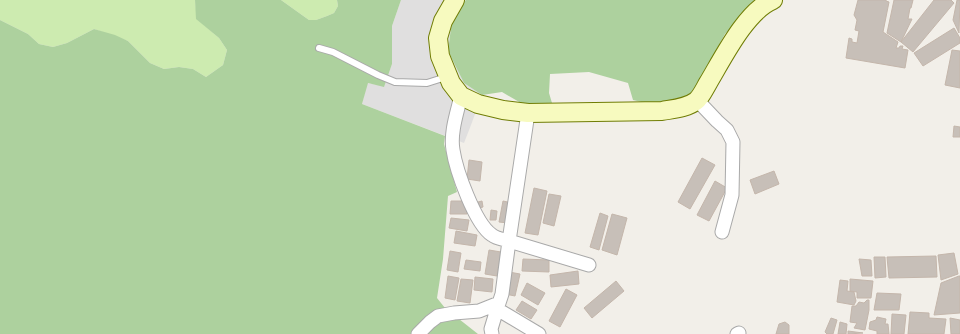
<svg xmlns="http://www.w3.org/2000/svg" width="960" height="334" font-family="Lato,sans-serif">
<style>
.residential{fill:#e0dfdf}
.grass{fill:#cdebb0}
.forest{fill:#add19e}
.building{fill:#c7bfb8;stroke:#c4b6ab}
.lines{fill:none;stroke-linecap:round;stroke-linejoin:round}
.lane-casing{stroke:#a9a9a9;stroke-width:8}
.street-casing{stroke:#a9a9a9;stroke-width:15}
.secondary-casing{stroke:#707d05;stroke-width:20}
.lane{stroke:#fff;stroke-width:6}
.street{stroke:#fff;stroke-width:13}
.secondary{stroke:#f7fabf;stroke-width:18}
</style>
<rect width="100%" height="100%" fill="#f2efe9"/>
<!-- residential -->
<path class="residential" d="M401 0H466L457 9 451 28 448 51 464 83 482 95 471 125 464 143 362 104 367 83 384 86 392 64V26Z"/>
<!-- grass -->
<path class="grass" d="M0 0H195L197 19 219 38 227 50 223 65 206 77 193 69 179 67 164 69 150 63 128 41 94 29 67 43 53 47 39 44 28 34 0 20Z
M281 0H337L338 6 334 13 327 16 316 20H309Z"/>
<!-- forest -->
<path class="forest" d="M195 0H281L309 20H316L327 16 334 13 338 6 337 0H401L392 26V64L384 87 368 83 362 104 445 136 444 144 457 192 448 196 443 259 437 298 445 308 478 334H0V20L28 34 39 44 53 47 67 43 94 29 115 35 128 41 150 63 164 69 179 67 193 69 206 77 223 65 227 50 219 38 196 19Z
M466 0H762L757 2 725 34 698 84 687 100 662 107 633 100 628 83 589 72 550 74 549 93 552 103H521L502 92 482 95 464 83 448 51 451 28 457 9Z"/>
<!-- building -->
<path class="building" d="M858 0H886V1L889 2 883 32 898 42 896 48H899L900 46H903L902 49 908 50 905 68 846 58 849 38 852 39V42L857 43 859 31 855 30 857 20 854 15Z
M894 0H913L911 8H910L908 19H912L901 42 887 33Z
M934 0H951L954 3 913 52 901 42Z
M957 0H960L959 33 953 20Z
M954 28 960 38V43L923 66 914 53Z
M952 50 960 51V88L945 85Z
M954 126 960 127V137H953Z
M702 158 715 165 690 209 678 202Z
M469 160 482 162 480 181 467 179Z
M774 171 779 184 755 194 750 180Z
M715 181 727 188 709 221 697 215Z
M534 188 547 191 538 235 525 233Z
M549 194 561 196 554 226 543 223Z
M451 201H467V214H450Z
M482 201 483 207 479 208 478 202Z
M503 201 512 203 508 223 499 222Z
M491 210 497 211 496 220H490Z
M600 213 608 216 599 250 590 247Z
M612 214 627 218 617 255 602 250Z
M451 218 469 220 467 231 449 228Z
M456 231 477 235 475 246 454 243Z
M489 250 501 252 497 276 485 274Z
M450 251 461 253 458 272 447 270Z
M954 253 958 274 941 280 938 255Z
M936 256 937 277 889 278 887 257Z
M874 257H885L886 277 875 278Z
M523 259 549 260V272L522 271Z
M859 259 871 260 872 276H862Z
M466 260 481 262 480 271 464 269Z
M578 271 579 284 551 287 550 275Z
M509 272 520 274 515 296 505 294Z
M448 276 459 278 455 300 445 298Z
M959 276H960V313L934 315 941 283Z
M475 277 493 279 492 292 474 290Z
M461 279 473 280 470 303 457 301Z
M850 279 873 281 871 298H857V292L850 291Z
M840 280 848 281 847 291 854 292 856 301 854 305 837 302Z
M616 281 624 291 592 318 584 308Z
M527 283 545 293 538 305 521 295Z
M566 289 577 295 560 327 549 321Z
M877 293 901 294 899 310H874Z
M867 300H869V310L865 330 854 328 857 323 850 322 852 306H856L859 302 864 303Z
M522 301 537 310 531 319 516 310Z
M910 312 929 313V318L946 319 944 334H908Z
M892 314 906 315 904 334H891Z
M877 317 886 319 885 324H888L889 334H877V331L869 329 870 322 876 320Z
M831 318 837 320 833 334H827L825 332Z
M950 318 960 320V334H951Z
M785 322 789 325V334H776L779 324Z
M840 322 847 324 846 334H838Z
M848 331 863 333 848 334Z"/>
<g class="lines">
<!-- lane casing -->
<g class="lane-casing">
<path id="lane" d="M319 48 333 52 378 75 395 82 427 83 446 77"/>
</g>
<!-- street casing -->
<g class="street-casing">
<path id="street" d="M461 96C457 113 450 133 453 150 456 170 475 224 492 235 497 239 503 239 509 241L502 294 497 309 539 334
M697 100 717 121 727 130 733 142 732 195 722 232
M528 113 509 241 589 265
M418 334 430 322 438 316 454 313 479 311 499 303
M492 334 491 329 497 309
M737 334 739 333"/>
</g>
<!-- secondary casing -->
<g class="secondary-casing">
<path id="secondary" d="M455 0 443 21 438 38 440 56 451 83 461 96 478 104 503 110 528 113 662 111C673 109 687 108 696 101 701 97 705 88 708 83 723 58 746 11 773 0"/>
</g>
<!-- lane -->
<use href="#lane" class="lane"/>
<!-- street -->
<use href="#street" class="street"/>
<!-- secondary -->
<use href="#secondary" class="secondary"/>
</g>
</svg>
